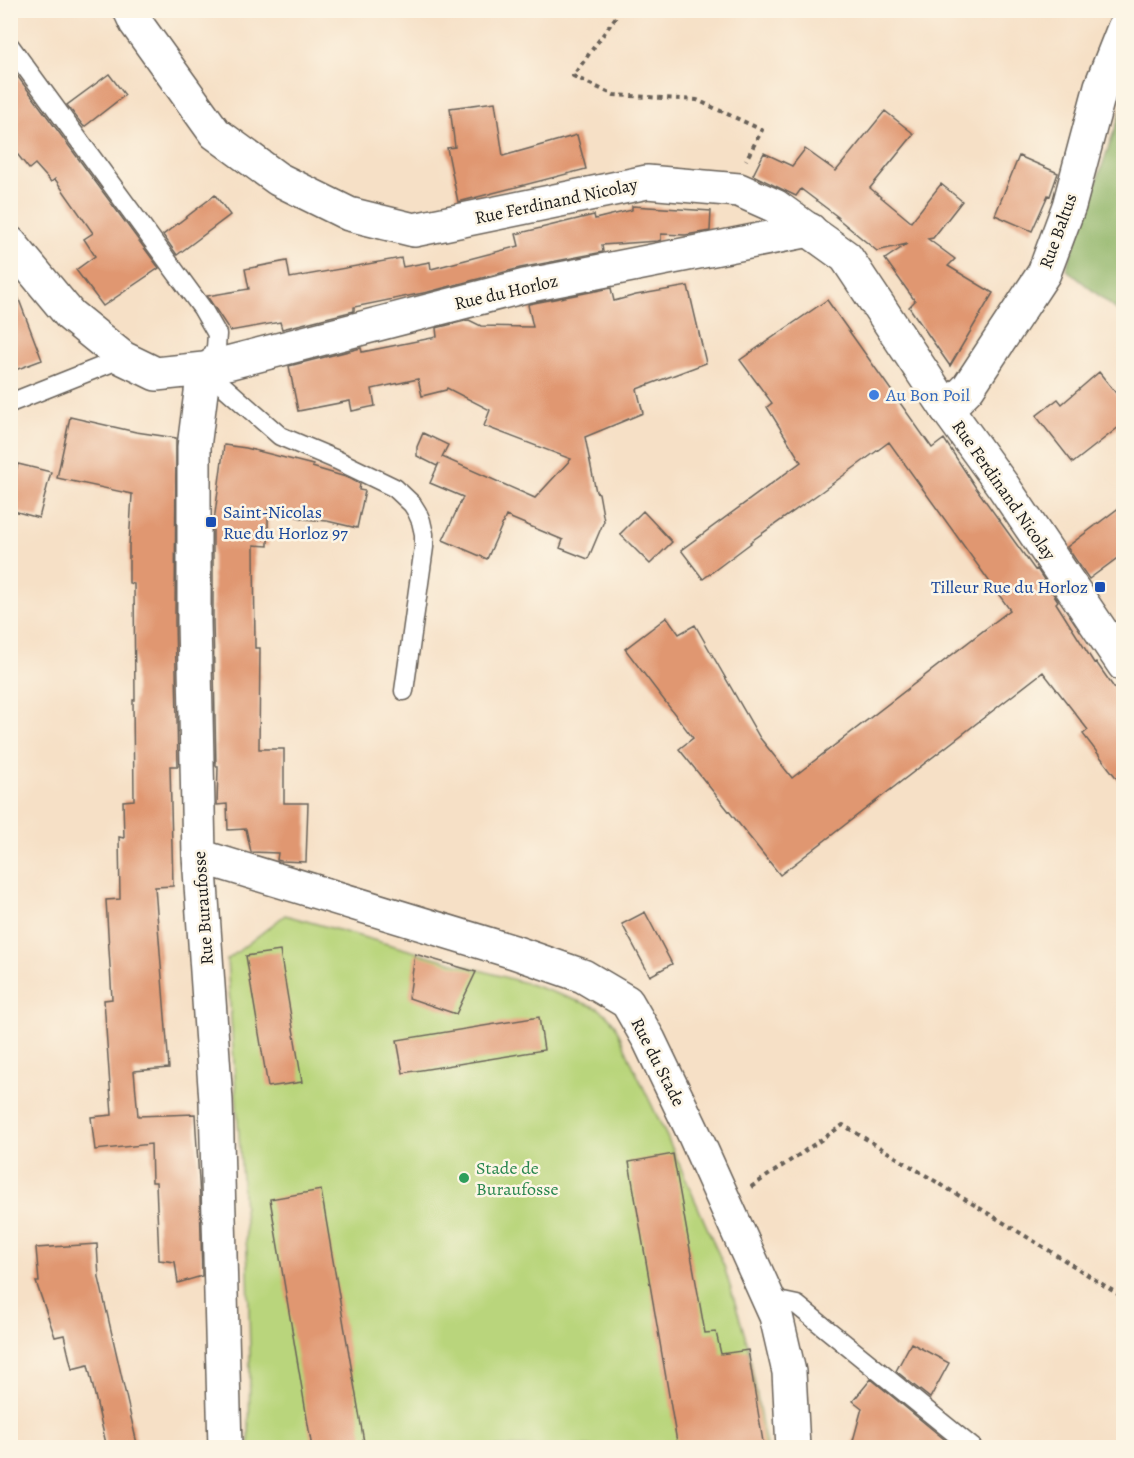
<svg xmlns="http://www.w3.org/2000/svg" width="1134" height="1458" font-family="Alegreya,serif">
<style>
.green{fill:#b9d57b;stroke:#6a784c;stroke-width:1.5}
.forest{fill:#92b66b;stroke:#576944;stroke-width:1.5}
.building{fill:#e09771}
.lines{fill:none;stroke-linecap:round;stroke-linejoin:round}
.service-casing{stroke:#686158;stroke-width:21}
.minor-casing{stroke:#686158;stroke-width:36}
.tertiary-casing{stroke:#686158;stroke-width:36}
.path{stroke:#686158;stroke-width:4;stroke-dasharray:4.5 4.5;stroke-linecap:butt}
.service{stroke:#fff;stroke-width:18}
.minor{stroke:#fff;stroke-width:33}
.tertiary{stroke:#fff;stroke-width:33}
.shop-dot{fill:#3f7fe0;stroke:#fcf5e5;stroke-width:2}
.transit-dot{fill:#1a4fb4;stroke:#fcf5e5;stroke-width:2}
.leisure-dot{fill:#2e9e5b;stroke:#fcf5e5;stroke-width:2}
.labels{text-anchor:middle;dominant-baseline:central;stroke-width:5;stroke-linejoin:round;paint-order:stroke}
.street-label{font-size:18px;fill:#1c1c1c;stroke:#fcf5e5}
.shop-label{font-size:18px;fill:#366cbe;stroke:#fcf5e5;text-anchor:start}
.transit-label{font-size:18px;fill:#164399;stroke:#fcf5e5;text-anchor:start}
.leisure-label{font-size:18px;fill:#27864d;stroke:#fcf5e5;text-anchor:start}
</style>
<rect width="100%" height="100%" fill="#fcf5e5"/>
<filter id="ink" filterUnits="userSpaceOnUse"><feTurbulence type="fractalNoise" baseFrequency=".0167" numOctaves="2"/><feDisplacementMap in="SourceGraphic" scale="12" xChannelSelector="R" yChannelSelector="G"/><feConvolveMatrix kernelMatrix="1 2 1 2 8 2 1 2 1" color-interpolation-filters="sRGB"/></filter>
<filter id="wash" filterUnits="userSpaceOnUse"><feTurbulence type="fractalNoise" baseFrequency=".008" numOctaves="4" result="noise"/><feDisplacementMap in="SourceGraphic" scale="24" xChannelSelector="R" yChannelSelector="G"/><feGaussianBlur stdDeviation="1.35" result="paint"/><feColorMatrix in="noise" values="0 0 0 0 0 0 0 0 0 0 0 0 0 0 0 0 0 1.4 0 .05"/><feComposite in="paint" operator="in"/></filter>
<g filter="url(#wash)">
<rect width="100%" height="100%" fill="#f6e0c6"/>
<!-- green -->
<path class="green" d="M285 915 529 984 598 1008 608 1016 615 1025 635 1070 668 1139 724 1266 748 1346 766 1447H249L250 1354 248 1268 227 960Z"/>
<!-- forest -->
<path class="forest" d="M1123 106 1124 315H1123L1066 269Z"/>
<g id="blocks">
<!-- building -->
<path class="building" d="M10 66 159 268 103 306 76 270 95 256 84 239 93 233 55 179 51 182 35 164 29 169 10 145Z
M109 74 125 95 84 127 67 105Z
M495 102 503 156 577 135 586 169 458 202 447 148 455 147 450 108Z
M885 111 914 134 870 188 911 222 941 184 962 201 933 238 928 239 955 259 948 266 993 293 950 366 909 307 915 301 885 259 907 244 877 251 836 217H838L801 189 796 196 753 175 764 153 792 166 805 149 836 171Z
M1019 156 1058 173 1050 196 1048 195 1032 231 995 215Z
M215 195 230 215 177 255 163 235Z
M632 206 711 211 710 231 685 235 661 234V240L658 241 602 245 603 252 520 268 428 292 354 307V311L282 329 280 322 230 331 207 296 249 289 245 269 287 261 290 278 401 258 403 267 430 262 431 269 519 246 516 234 594 215 595 219 632 210Z
M10 284H13L42 360 10 372Z
M688 286 706 363 637 389 643 413 585 437 596 492 599 493 604 521 588 559 560 548 563 540 506 516 487 559 443 540 463 497 430 483 439 463 437 466 417 456V447L423 433 448 445 442 457 535 498 571 459 484 426 490 410 447 388 446 390 422 396 418 379 372 389 375 406 352 411 350 401 298 411 289 366 361 348 362 352 437 337 436 328 469 320 481 326 533 327 528 305 529 304 611 288 614 301 636 295Z
M827 300 932 448 944 439 976 488 1035 570 1037 569 1058 601 1056 603 1094 663 1096 662 1124 702V788L1083 734 1088 730 1043 672 780 875 679 749 693 738 625 649 667 617 679 634 695 625 760 738 792 778 1010 610 889 442 821 492 750 542 751 543 703 579 681 550 801 462 767 407 772 403 740 360Z
M1099 372 1124 403V423L1073 463 1036 416 1058 399 1062 404Z
M70 417 136 432 176 438 175 621 178 766H170L173 886 155 887 169 1068 134 1071 138 1116 195 1114 200 1198 202 1276 178 1283 175 1262 159 1260 156 1182H152L151 1144 95 1150 91 1117 112 1115 104 1000 112 999 106 900 120 899 119 837 124 838 123 801 134 800 133 700H135L134 584 129 583V546L132 494 57 478Z
M224 445 246 448 313 465 312 467 349 478 360 484 359 490 365 491 357 528 327 521 304 519 268 508V546L254 545 255 648H260L259 749H284V803H308L306 862 281 861 277 860 278 853 251 852 246 829 228 830 227 804 217 805 218 766H216L213 621V529Z
M18 464 51 472 39 518 10 510V468L16 470Z
M1124 504V553L1089 579 1067 547Z
M643 511 672 542 650 564 620 534Z
M645 912 672 964 650 976 622 924Z
M280 951 302 1082 268 1087 246 956Z
M415 954 476 972 456 1014 409 998Z
M539 1017 544 1050 403 1073 397 1040Z
M673 1154 705 1333 716 1332 721 1354 748 1350 764 1448H678L629 1162Z
M321 1190 365 1448H312L270 1199Z
M97 1244 99 1278 138 1448H107L88 1365 72 1369 64 1335 55 1337 36 1282H39L36 1248Z
M911 1343 949 1363 930 1398 896 1371Z
M871 1379 955 1448H851L862 1408 853 1401Z"/>
</g>
</g>
<g filter="url(#ink)">
<use href="#blocks" fill-opacity="0" stroke="#686158" stroke-width="1.5"/>
<g class="lines">
<!-- service casing -->
<g class="service-casing">
<path id="service" d="M10 46 202 308 217 334 216 348 204 369 280 436 337 460 395 488 412 504 417 512 421 521 424 534V547L404 691
M10 403 123 358
M769 1299 797 1305 973 1448"/>
</g>
<!-- minor casing -->
<g class="minor-casing">
<path id="minor" d="M10 243 70 315 123 358 156 374 204 369 525 286 810 230
M204 369 194 447V621L199 856 216 1101 225 1448
M947 409 968 388 1044 273 1069 206 1101 86 1124 28
M199 856 514 952 583 976 627 1002 649 1040 694 1134 776 1316 789 1372 793 1448"/>
</g>
<!-- tertiary casing -->
<g class="tertiary-casing">
<path id="tertiary" d="M130 10 136 23 215 133 278 179 349 214 414 230 647 182 739 190 775 206 846 257 947 409 1003 486 1124 665"/>
</g>
<!-- path -->
<path class="path" d="M621 10 573 76 614 95 697 100 762 130 746 160
M751 1187 843 1125 1050 1251 1124 1298"/>
<!-- service -->
<use href="#service" class="service"/>
<!-- minor -->
<use href="#minor" class="minor"/>
<!-- tertiary -->
<use href="#tertiary" class="tertiary"/>
</g>
</g>
<!-- markers -->
<circle class="shop-dot" cx="874" cy="395" r="6"/>
<g class="transit-dot">
<rect x="205" y="516" width="12" height="12" rx="3"/>
<rect x="1094" y="581" width="12" height="12" rx="3"/>
</g>
<circle class="leisure-dot" cx="464" cy="1178" r="6"/>
<g class="labels">
<!-- street labels -->
<g class="street-label">
<text transform="translate(556 201) rotate(-12)">Rue Ferdinand Nicolay</text>
<text transform="translate(1058 231) rotate(-70)">Rue Baltus</text>
<text transform="translate(506 292) rotate(-13)">Rue du Horloz</text>
<text transform="translate(1004 490) rotate(55)">Rue Ferdinand Nicolay</text>
<text transform="translate(203 908) rotate(-94)">Rue Buraufosse</text>
<text transform="translate(658 1062) rotate(63)">Rue du Stade</text>
</g>
<!-- shop labels -->
<g class="shop-label">
<text x="886" y="395">Au Bon Poil</text>
</g>
<!-- transit labels -->
<g class="transit-label">
<text x="223" y="512">Saint-Nicolas<tspan x="223" dy="21">Rue du Horloz 97</tspan></text>
<text x="1088" y="587" text-anchor="end">Tilleur Rue du Horloz</text>
</g>
<!-- leisure labels -->
<g class="leisure-label">
<text x="476" y="1168">Stade de<tspan x="476" dy="21">Buraufosse</tspan></text>
</g>
</g>
<!-- margin -->
<rect width="1134" height="1458" fill="none" stroke="#fcf5e5" stroke-width="36"/>
</svg>
